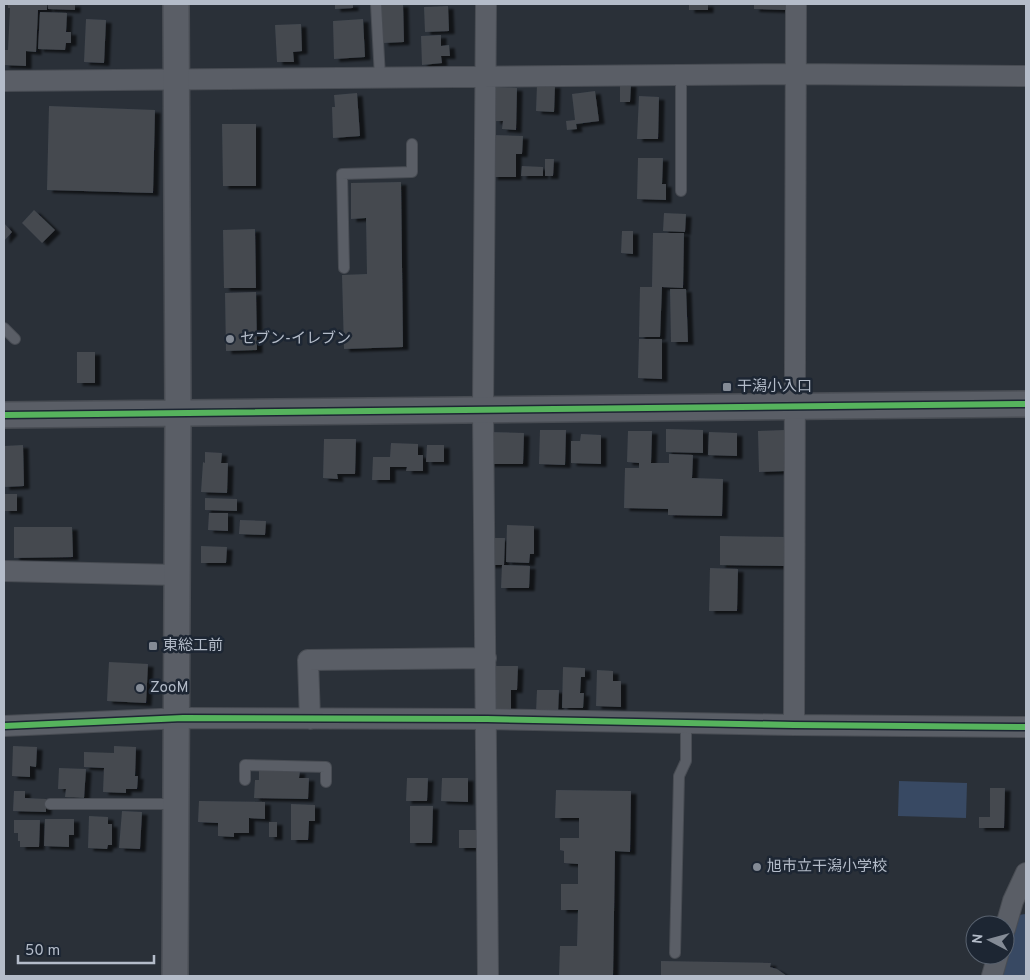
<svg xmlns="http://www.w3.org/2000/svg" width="1030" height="980" font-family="Overpass,'Noto Sans JP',sans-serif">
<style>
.water{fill:#384963}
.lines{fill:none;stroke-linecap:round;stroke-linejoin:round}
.river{stroke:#384963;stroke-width:32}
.building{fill:#444950;filter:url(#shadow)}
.service-casing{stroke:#484c53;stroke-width:12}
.minor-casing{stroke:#484c53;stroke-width:22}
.tertiary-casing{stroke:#484c53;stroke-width:28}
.service{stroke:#5a5e66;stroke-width:10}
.minor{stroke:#5a5e66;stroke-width:20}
.tertiary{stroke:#5a5e66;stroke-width:25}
.cycleway-casing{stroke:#1d2633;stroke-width:9}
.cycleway{stroke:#56b35d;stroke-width:6}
.poi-dot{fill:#848b96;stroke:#1d2633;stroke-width:2}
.labels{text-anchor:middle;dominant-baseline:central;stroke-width:5;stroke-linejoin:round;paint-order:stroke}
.poi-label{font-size:15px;fill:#b4bcc9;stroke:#1d2633;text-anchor:start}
</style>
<defs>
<filter id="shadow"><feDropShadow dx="5.5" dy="3" stdDeviation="1" flood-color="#0009"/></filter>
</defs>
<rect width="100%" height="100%" fill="#2a3038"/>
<!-- water -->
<path class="water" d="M899 781 967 783 966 818 898 816Z"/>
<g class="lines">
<!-- river -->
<path class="river" d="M1015 976 1026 930"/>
</g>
<!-- building -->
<path class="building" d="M8 4H47V10H38L36 52 26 51V66L4 65 5 50H8L10 8H8Z
M48 4H75V10L48 9Z
M335 4H353V8L335 9Z
M381 4H403L404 42 383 43Z
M689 4H708V10H689Z
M754 4H785V10L754 9Z
M448 6 449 31 425 32 424 7Z
M40 12 67 13 66 32H71V43H66L65 50 38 49Z
M86 19 106 20 104 63 84 62Z
M363 19 365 57 334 59 333 21Z
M301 24 302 51 293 52 294 62H277L275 25Z
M441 35V46L449 45 450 56H441L442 63 422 65 421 36Z
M620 83 631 84 630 102H620Z
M537 85H555L554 112 536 111Z
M496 87 517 88 516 130 502 129 503 121H495Z
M595 91 599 121 576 124 577 129 567 130 566 121 575 120 572 94Z
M357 93 360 136 333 138 332 107H335L334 95Z
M639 96 659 97 658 139H637Z
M49 106 155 110 153 193 47 190Z
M222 124H256V186H223Z
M493 135 523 136 522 154H516V177H492Z
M638 158H663L662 184H666V200L637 199Z
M545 159H554L553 176H545Z
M522 166 543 167V176H521Z
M401 182 403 347 344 349 342 275 367 274 366 218 351 219V183Z
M34 210 55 230 42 243 22 223Z
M664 213 686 214 685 232 663 231Z
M4 223 12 232 4 241Z
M255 229 256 288H224L223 230Z
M622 231H633V254L621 253Z
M653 233H684L683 288 662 287 660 337H639L640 287H652Z
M670 289H686L688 342H671Z
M256 292 257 350 226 351 225 293Z
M639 339H662V379L638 378Z
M77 352H95V383H77Z
M666 429 703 430V453L666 452Z
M540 430H566L565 465 539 464Z
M785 430 786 471 759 472 758 431Z
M628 431H652L651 463H669V454L693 455 692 478 723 479 722 516 668 515V509L624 508 625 468H639V463L627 462Z
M489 432 524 433 523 464H488Z
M709 432 737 433V456L708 455Z
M581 434 601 435V464L571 463V441H580Z
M324 439H356L355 474H337L338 479 323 478Z
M391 443 418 444V455H423V471H406L407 467H390V480H372L373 457H390Z
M23 445 24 486 4 487V446Z
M427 445H444V462H426Z
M205 452 222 453 221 463H228L227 493 201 492 203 462 205 463Z
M4 494H17V511H4Z
M205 498 237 499V511L205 510Z
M209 513H228V531L208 530Z
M240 520 266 521 265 535 239 534Z
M507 525 534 526V554H530L529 563 506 562Z
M14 527H72L73 557 14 558Z
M720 536 785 537 784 566 720 565Z
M489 538H505L504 565 530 566 529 588H501L502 565H488Z
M201 546 227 547 226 563H201Z
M710 568 738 569 737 611H709Z
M109 662 148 664 146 703 107 701Z
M494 666H518L517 690H511V709H493Z
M563 667 585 668V677H581L580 693H584L583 708H562Z
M597 670 613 671V681H621V707L596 706Z
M537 690H559L558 712H536Z
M13 746 37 747 36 767 30 766V777L12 776Z
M114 746 136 747 135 776H138L137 789H126V793L103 792 104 768 84 767V752L114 753Z
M59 768 86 769 84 798 65 797 66 789H58Z
M259 770 300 771 299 778H309L308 799 254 798 255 780H259Z
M407 778H428L427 801H406Z
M442 778H468V802L441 801Z
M990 788H1005L1004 828H979V817H990Z
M556 790 631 791 630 852 615 851 613 976H559L560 946H577L578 910H561V884H578V864L564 863V851L560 850V838H579V818H555Z
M14 791H25V798L46 799V812L13 811Z
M199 801 265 802V819L249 818V833H234V837L218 836V823L198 822Z
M291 804 315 805V821H309L308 840H291Z
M410 806H433L432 843H410Z
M122 811 142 812 140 849 119 848Z
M89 816 108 817V824H112V845H108L107 849 88 848Z
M45 819H74V835H69V847L44 846Z
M14 820H40L39 847H20V841H18V833H14Z
M269 822H277V837H269Z
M459 830H477V848H459Z
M661 961 771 963 770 967 777 969 787 976H661Z"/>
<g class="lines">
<!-- service casing -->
<g class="service-casing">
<path id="service" d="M376 4 380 77
M681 191V75
M344 268 342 174 412 172V144
M4 328 15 339
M245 780V765L326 767V782
M50 804H176
M675 953 679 776 686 761V723"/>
</g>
<!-- minor casing -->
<g class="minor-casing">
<path id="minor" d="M486 4 483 409 488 976
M4 81 796 74 1026 76
M4 571 177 575
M310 719 308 660 486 658
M794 725 796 4
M4 726 183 718 487 719 794 725 1026 727
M1005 929 1013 901 1026 873
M992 976 998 955"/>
</g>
<!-- tertiary casing -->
<g class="tertiary-casing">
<path id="tertiary" d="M4 415 1026 404
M175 976 178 413 176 4"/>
</g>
<!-- service -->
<use href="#service" class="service"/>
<!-- minor -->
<use href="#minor" class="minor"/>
<!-- tertiary -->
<use href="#tertiary" class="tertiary"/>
<!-- cycleway casing -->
<g class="cycleway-casing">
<path id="cycleway" d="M4 415 1026 404
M4 726 183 718 487 719 794 725 1026 727"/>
</g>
<!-- cycleway -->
<use href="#cycleway" class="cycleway"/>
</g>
<!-- markers -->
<g class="poi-dot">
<circle cx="230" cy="339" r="5"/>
<rect x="722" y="382" width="10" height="10" rx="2.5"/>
<rect x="148" y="641" width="10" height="10" rx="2.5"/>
<circle cx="140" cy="688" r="5"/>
<circle cx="757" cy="867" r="5"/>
</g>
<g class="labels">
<!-- poi labels -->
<g class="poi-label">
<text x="240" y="339">セブン-イレブン</text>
<text x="737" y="387">干潟小入口</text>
<text x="163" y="646">東総工前</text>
<text x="150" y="688">ZooM</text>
<text x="767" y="867">旭市立干潟小学校</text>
</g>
</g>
<!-- border -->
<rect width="1030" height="980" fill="none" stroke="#b4bcc9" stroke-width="10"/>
<!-- north arrow -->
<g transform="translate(990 940) rotate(276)"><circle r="24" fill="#1d2633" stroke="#59626f"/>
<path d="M0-4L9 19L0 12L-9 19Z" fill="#848b96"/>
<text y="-8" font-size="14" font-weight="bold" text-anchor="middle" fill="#b4bcc9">N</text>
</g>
<!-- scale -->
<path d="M18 955v8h136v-8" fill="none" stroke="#b4bcc9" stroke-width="2.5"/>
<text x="25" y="955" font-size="15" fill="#b4bcc9" stroke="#1d2633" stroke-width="4" paint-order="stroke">50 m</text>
</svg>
